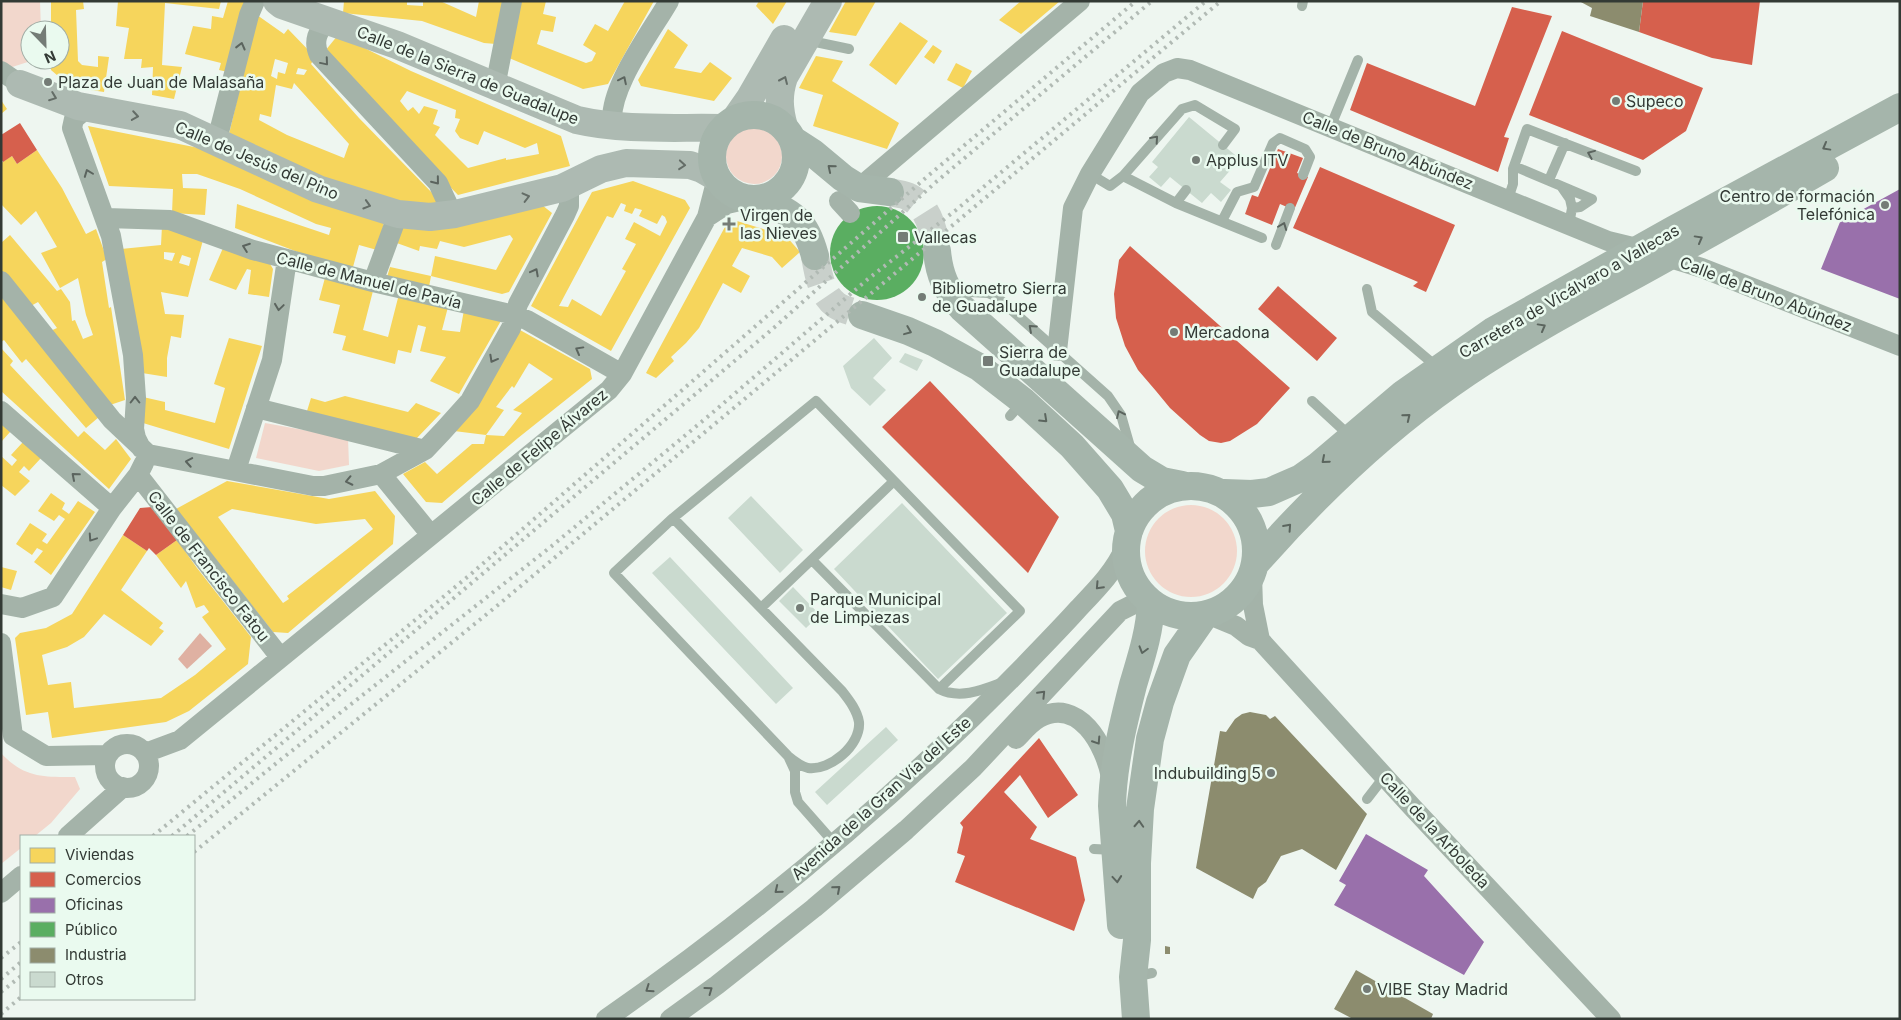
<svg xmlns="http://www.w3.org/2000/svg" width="1901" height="1020" font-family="Inter,sans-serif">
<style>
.green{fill:#f2d7cc}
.water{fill:#dfb1a2}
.homes{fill:#f6d55c;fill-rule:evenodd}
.shops{fill:#d6604d}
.offices{fill:#9970ab}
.public{fill:#5aae61}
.industry{fill:#8c8c6e}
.building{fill:#cadacf}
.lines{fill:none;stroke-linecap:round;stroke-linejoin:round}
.primary-tunnel{stroke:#c9d0cb;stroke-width:28;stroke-dasharray:28 14;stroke-linecap:butt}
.lane{stroke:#a4b3a9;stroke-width:10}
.street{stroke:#a4b3a9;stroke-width:20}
.secondary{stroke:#adbab2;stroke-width:28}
.primary{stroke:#a5b5ab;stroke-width:28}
.rail{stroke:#b1bab4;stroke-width:4;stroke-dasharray:2.5 5;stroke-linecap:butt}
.oneway{stroke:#5b645e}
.oneway2{stroke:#646d67}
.oneway3{stroke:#5b655e}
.poi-dot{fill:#747c76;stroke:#eafaef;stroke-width:2}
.labels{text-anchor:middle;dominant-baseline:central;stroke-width:5;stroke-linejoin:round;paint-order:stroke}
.street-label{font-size:16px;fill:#333a35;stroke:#eafaef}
.poi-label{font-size:16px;fill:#333a35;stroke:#eafaef;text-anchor:start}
</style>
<rect width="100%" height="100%" fill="#eef6f0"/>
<!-- green -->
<path class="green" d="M1 1H40L41 30H30V60H34L6 69 1 62Z
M726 156a28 28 0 1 1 56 0a28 28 0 1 1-56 0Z
M265 423 348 438 349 465 319 471 256 458Z
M1145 551a46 46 0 1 1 92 0a46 46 0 1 1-92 0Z
M1 753C24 778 43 777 75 777L80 789 51 823 35 836H21V848L1 864Z"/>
<!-- water -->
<path class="water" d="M200 633 212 646 187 669 178 659Z"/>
<!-- homes -->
<path class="homes" d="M51 1H83L84 9 76 10 78 61 82 65 98 67V56L109 57 104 92 71 87 51 70V60H60V30H51Z
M118 1H221L219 9 165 3 162 65 182 67 174 99 152 95 153 67 141 68 142 59H124L129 28 116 26Z
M228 1H246L228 72 219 70 221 63 185 54 193 26 211 29 212 16 223 18Z
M344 1H407V5L423 6V1H440L476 17 479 1H503L496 44 484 43 422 21 343 13Z
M520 1H546L543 14 556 17 553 32 541 30 537 44 586 63 592 61 596 53 583 45 595 24 608 31 625 1H654L608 84 583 89 509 58Z
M759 1H787L773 24 756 6Z
M846 1H876L856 36 829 32Z
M1021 1H1060L1021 34 999 20Z
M257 15 284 34 288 29 315 57 311 64 359 118 439 200 436 209 393 202 333 185 229 134ZM275 59 288 63 285 74 278 72 277 79 271 76ZM298 68 307 70 304 75 296 74ZM294 83 349 144 344 158 287 135 259 120 260 114 271 117 276 85 292 89Z
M900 22 928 41 896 85 869 65Z
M668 29 688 45 674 68 701 73 710 62 732 78 714 101 641 86 638 80Z
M338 35 411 71 561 136 570 166 458 195 420 156 325 51ZM407 91 456 110 455 118 460 119 455 131 460 138 478 145 484 131 525 148 537 143 539 154 506 160V158L468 168 435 135 440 127 433 124 438 110 424 106 419 114 413 107 408 111 400 101Z
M933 45 942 51 934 64 924 57Z
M816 56 843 61 832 81 899 123 887 149 813 126 823 95 799 88Z
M956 63 972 71 963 88 947 80Z
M1 100 7 109 1 114Z
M88 126 199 148 385 219 377 250 359 245 353 267 308 256 235 228 237 204 329 235 331 228 316 224 240 189 197 174H182L183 188 207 189 205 215 172 213 173 189 109 186Z
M37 150 62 188 86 234 96 229 107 259 102 262 109 308 111 307 125 400 107 406 48 332 57 328 38 302 29 307 1 275V243L10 235 57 291 61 289 70 302 72 321 75 320 83 339 93 335 86 315 78 278 60 288 41 253 57 247 36 211 21 225 1 204V163L12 156 17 164Z
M633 181 685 200 690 208 611 351 531 306 592 192ZM621 203 626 205 624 211 632 214 635 208 642 210 639 216 657 224 662 215 665 217 667 222 660 236 634 222 625 239 636 244 622 269 626 271 601 316 572 299 568 307 559 306 607 216 613 218Z
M542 205 552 213 509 292 502 294 431 276 429 287 387 277 390 267 431 276 435 256 496 270 513 239 510 235 464 247 440 241 437 249 420 246 419 251 394 242 403 224Z
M737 221 786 236 800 252 782 268 772 257 742 248 732 266 750 276 741 293 723 283 699 328 686 343 671 357 674 361 656 378 646 373 726 225Z
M162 226 203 240 188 297 161 292 165 314 184 315 181 338 171 336 167 358V377L142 373 121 249 161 245ZM164 252 175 253 172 261 164 259ZM182 255 191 258 189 266 179 263Z
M223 248 269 262 273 269 269 297 248 294 251 270 247 269 236 290 209 280Z
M326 274 374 287 363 330 388 337 399 294 448 307 442 330 460 332 464 310 502 319 459 394 430 381 446 357 420 351 426 327 418 325 411 353 398 350 395 364 342 350 346 336 333 333 340 305 319 300Z
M1 293 99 417 86 428 26 359 22 363 4 340 1 342Z
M520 330 590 369 592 379 518 438 442 503 426 502 403 474 425 462 437 474 472 444H484L486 435 454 431ZM529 363 553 379 513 410 522 413 504 436 486 435 504 410 496 407 512 386 514 388Z
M229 338 262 346 229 449 143 423V397L165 402V410L215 423 225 388 214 384Z
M1 348 13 361 10 365 78 437 84 431 105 450 116 439 131 459 109 489 1 391Z
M345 396 408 412 416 403 441 413 416 439 307 411 311 398 325 402Z
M1 422 11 431 1 442Z
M23 442 41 458 29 471 24 466 19 472 30 481 15 496 1 485V456L12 466 17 460 11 455Z
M227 481 329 499 375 491 395 516 393 544 288 633 273 632 176 509ZM232 509 316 524 365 519 373 529 287 596 289 599 283 603 218 517Z
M51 493 65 503 62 509 69 514 78 501 95 512 51 575 34 562 43 551 37 548 32 555 16 544 30 523 47 534 42 541 47 544 65 519 59 515 54 521 38 511Z
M123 535 147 551 121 590 163 623 159 628 164 631 151 646 104 614 84 637 67 647 42 655 48 685 71 682 74 708 161 698 195 675 226 649 202 617 209 612 204 605 196 608 186 581 181 588 156 555 177 540 197 568 251 637 248 664 189 711 166 722 52 738 48 712 26 715 15 638 20 633 46 628 72 614Z
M1 567 17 571 11 590 1 587Z"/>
<!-- shops -->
<path class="shops" d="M1643 1H1760L1752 65 1712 58 1639 32Z
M1512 7 1552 16 1504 137 1509 138 1498 172 1350 110 1367 63 1475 106Z
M1562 31 1703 88 1686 131 1643 160 1529 115Z
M20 123 37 150 17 164 12 156 3 162 1 159V135Z
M1278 149 1303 158 1297 173 1308 177 1294 210 1280 204 1272 225 1245 214 1252 195 1258 197Z
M1320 167 1455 225 1426 292 1413 286 1418 282 1293 228Z
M1130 246 1290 388 1257 424 1230 441 1221 443 1209 441 1200 435 1170 408 1156 391 1138 370 1125 346 1116 318 1114 294 1119 260Z
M1278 286 1337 338 1317 361 1258 309Z
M930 381 1059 517 1028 573 882 427Z
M152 507 177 540 156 555 149 548 147 551 123 535 140 508Z
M1039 738 1078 795 1048 818 1020 775 1004 792 1037 827 1030 839 1076 857 1085 900 1074 931 955 882 965 856 957 853 963 827 960 823Z"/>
<!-- offices -->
<path class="offices" d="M1900 189V299L1821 269 1840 222Z
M1366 834 1428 870 1424 876 1484 942 1464 975 1334 905 1346 885 1339 881Z"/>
<!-- public -->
<path class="public" d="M830 253a47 47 0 1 1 94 0a47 47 0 1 1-94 0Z"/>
<!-- industry -->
<path class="industry" d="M1579 1H1643L1639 32 1590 16 1592 8Z
M1250 712 1266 715 1270 719 1275 716 1367 814 1336 870 1302 849 1281 856 1266 882 1258 888 1253 899 1196 868 1220 731 1226 732 1235 719 1242 714Z
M1165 946 1170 947V954H1165Z
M1356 970 1433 1014 1431 1019H1353L1334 1009Z"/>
<!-- building -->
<path class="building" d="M1189 117 1240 159 1220 182 1231 190 1221 202 1211 193 1202 203 1170 177 1161 187 1149 177 1158 167 1152 162Z
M874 338 892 358 873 378 886 390 870 406 851 388 843 366Z
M905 353 923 360 917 371 899 362Z
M751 496 803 550 780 573 728 518Z
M902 503 1007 613 938 679 834 569Z
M670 557 793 688 776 704 652 573Z
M793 587 820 615 806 628 779 601Z
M886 727 898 740 827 805 815 792Z"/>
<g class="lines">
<!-- primary-tunnel -->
<path class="primary-tunnel" d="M890 192C896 194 904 194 909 197 930 208 933 230 937 251
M815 256C818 273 821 294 836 305 843 310 854 312 862 315"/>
<!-- lane -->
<path class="lane" d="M1302 6 1303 1
M806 40 849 49
M1330 128 1358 60
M1514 166 1592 199 1580 207 1572 208 1569 225
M1090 174 1110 186 1123 176 1182 109 1195 105 1235 129 1223 145
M1123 176 1176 203 1262 238
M1549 180 1565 143
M1561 186 1570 199 1572 208
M1508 199 1513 184V169L1527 129 1636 171
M1176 203 1186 190
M1222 221 1237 192 1254 187 1273 143 1280 138 1305 149 1310 157 1303 175
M1276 245 1290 208
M1367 289 1372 312 1437 367
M953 291 988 293 997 297 1108 396 1121 415 1131 450
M1312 401 1351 437
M1010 416 1023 401
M673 518 842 691C849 700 857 710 859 722 861 745 830 771 808 768 800 766 794 761 788 756L614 573 673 518 816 401 894 481
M812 560 939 689C959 699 980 691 1001 683
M761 608 894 481 1020 611 939 689
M789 758 795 771V792L798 802 835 844
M1367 799 1384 777
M1094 849 1114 850
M1134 977 1152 973"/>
<!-- street -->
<path class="street" d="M329 22C317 29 313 42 319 55L438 183 451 211 455 214
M1 71 20 84
M495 87 512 1
M87 108 74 119 72 128 111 236 133 355 136 398 134 429 136 438 141 448
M613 127C605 92 652 31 669 1
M208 137 216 135 219 132 249 15 255 1
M859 188 1080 1
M839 201 850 213
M707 217 727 204 749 199
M106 218 170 220 253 250 373 282 514 315 527 320 622 374
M1 281 112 420 148 454 313 486H324L381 474 425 450 443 431 470 401 511 328 518 304 565 215 569 206V185
M373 282 398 214
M1057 351 1073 208 1090 174 1140 93 1164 73 1177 68 1190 70 1608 241 1641 249 1702 268 1900 346
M256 408 425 450
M1 411 112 508
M236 470 272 360 287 259
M381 474 431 535
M138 475 280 657
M1252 575 1253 605 1260 640
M1 604 22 608 53 597 112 508 138 475 144 463
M1207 614 1236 626 1249 636 1260 640 1413 808 1611 1019
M1 643 13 736 46 756 108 755
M1016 739C1023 732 1030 723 1039 718 1079 696 1105 746 1111 777
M105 766a22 22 0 1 1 44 0a22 22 0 1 1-44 0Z
M145 753 180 740 609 390 622 374 707 217 717 178
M68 836 123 787
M1 893 21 876
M606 1019C756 915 896 797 1024 666 1042 647 1061 628 1078 609 1098 588 1114 572 1126 546
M670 1019 717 985 814 908 906 830 973 768 1120 611 1136 603 1148 600"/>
<!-- secondary -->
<path class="secondary" d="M277 1 282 5 397 45 577 120C625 131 674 127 723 128
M20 84 78 106 180 125 318 189 398 214 430 217 455 214 562 188 601 169 626 163 690 165 702 169 716 177
M736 118 750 98 784 39
M784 127C779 109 778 95 784 77L828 1"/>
<!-- primary -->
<path class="primary" d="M712 157a42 42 0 1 1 84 0a42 42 0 1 1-84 0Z
M793 140 813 153 843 178 859 188 890 192
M762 199C794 215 805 219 815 256
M937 251C939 274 946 291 962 308L1142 469 1162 481 1182 485
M862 315 908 331 935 343 979 367 1023 401 1072 446 1110 489 1125 514 1129 531
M1126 551a65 65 0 1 1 130 0a65 65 0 1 1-130 0Z
M1224 493 1252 494 1269 492 1301 478 1318 466 1403 394 1493 331 1673 230 1900 107
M1255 564C1315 496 1378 435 1452 383 1511 342 1574 308 1637 274 1700 239 1763 204 1825 168
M1121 925 1112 806C1113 765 1123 724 1133 685 1141 658 1150 631 1151 603
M1136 1019 1133 977 1137 940V863L1140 809 1150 739 1160 702 1173 666 1177 655 1205 615"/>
<!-- rail -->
<path class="rail" d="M153 836 471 574 929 175 1136 1
M172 836 776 326 936 182 1152 1
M187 836 279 761 553 545 711 414 868 279 956 210 1206 1
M194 852 498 605 1221 1
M1 958 21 942
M1 979 21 962
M1 992 21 976
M1 1014 21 997"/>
</g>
<!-- one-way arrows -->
<defs><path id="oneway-chevron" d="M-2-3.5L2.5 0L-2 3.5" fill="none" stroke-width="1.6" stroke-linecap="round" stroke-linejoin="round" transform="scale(1.25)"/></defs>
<g class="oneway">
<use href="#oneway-chevron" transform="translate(241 46) rotate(-76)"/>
<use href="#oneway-chevron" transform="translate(325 62) rotate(50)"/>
<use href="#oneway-chevron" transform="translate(623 80) rotate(-64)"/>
<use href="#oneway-chevron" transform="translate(1155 139) rotate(-49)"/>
<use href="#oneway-chevron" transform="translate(1591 154) rotate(-158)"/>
<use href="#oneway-chevron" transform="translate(88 173) rotate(-111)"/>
<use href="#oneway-chevron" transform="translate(436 181) rotate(51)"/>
<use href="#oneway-chevron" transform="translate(1283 226) rotate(-69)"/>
<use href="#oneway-chevron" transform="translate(246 247) rotate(-160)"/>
<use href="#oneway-chevron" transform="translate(535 272) rotate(-62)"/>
<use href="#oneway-chevron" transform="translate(279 307) rotate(98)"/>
<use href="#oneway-chevron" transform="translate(1032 328) rotate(-138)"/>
<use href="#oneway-chevron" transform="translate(579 350) rotate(-151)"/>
<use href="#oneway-chevron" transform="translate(493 359) rotate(119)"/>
<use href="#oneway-chevron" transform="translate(135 400) rotate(-90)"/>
<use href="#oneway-chevron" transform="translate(1120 414) rotate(-115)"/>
<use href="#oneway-chevron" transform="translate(189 462) rotate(-170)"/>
<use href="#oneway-chevron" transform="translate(75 476) rotate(-139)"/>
<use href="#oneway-chevron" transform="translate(349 481) rotate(168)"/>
<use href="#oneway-chevron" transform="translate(92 538) rotate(124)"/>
<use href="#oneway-chevron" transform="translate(1099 586) rotate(133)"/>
<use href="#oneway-chevron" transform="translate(1042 694) rotate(-46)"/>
<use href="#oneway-chevron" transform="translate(1097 741) rotate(57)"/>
<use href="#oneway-chevron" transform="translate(837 889) rotate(-41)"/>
<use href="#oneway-chevron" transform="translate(778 890) rotate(141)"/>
<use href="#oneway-chevron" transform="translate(649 989) rotate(145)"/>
<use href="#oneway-chevron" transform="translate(709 990) rotate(-36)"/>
</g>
<g class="oneway2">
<use href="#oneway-chevron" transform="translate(784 80) rotate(-66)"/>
<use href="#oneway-chevron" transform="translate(53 97) rotate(21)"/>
<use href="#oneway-chevron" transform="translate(135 116) rotate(9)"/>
<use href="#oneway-chevron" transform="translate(682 165) rotate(5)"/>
<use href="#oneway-chevron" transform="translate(526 197) rotate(-14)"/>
<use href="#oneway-chevron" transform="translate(367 205) rotate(17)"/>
</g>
<g class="oneway3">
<use href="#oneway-chevron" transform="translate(1826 147) rotate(151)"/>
<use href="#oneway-chevron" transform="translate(831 168) rotate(-140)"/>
<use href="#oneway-chevron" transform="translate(1699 239) rotate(-29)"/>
<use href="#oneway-chevron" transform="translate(1542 327) rotate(-29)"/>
<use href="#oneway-chevron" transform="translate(908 331) rotate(22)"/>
<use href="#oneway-chevron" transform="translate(1407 417) rotate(-39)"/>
<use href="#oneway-chevron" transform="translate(1044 419) rotate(43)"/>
<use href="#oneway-chevron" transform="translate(1325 460) rotate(139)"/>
<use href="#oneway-chevron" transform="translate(1288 527) rotate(-48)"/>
<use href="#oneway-chevron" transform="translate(1143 650) rotate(106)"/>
<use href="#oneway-chevron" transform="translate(1139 824) rotate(-87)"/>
<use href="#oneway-chevron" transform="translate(1117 879) rotate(85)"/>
</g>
<!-- markers -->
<g class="poi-dot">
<circle cx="48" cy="82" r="5"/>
<circle cx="1616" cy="101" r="5"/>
<circle cx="1196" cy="160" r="5"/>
<circle cx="1885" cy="205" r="5"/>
<path d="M726.5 216.5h5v5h5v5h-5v5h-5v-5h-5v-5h5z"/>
<rect x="897" y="231" width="12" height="12" rx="2.5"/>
<circle cx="922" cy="297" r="5"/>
<circle cx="1174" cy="332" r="5"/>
<rect x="982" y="355" width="12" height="12" rx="2.5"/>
<circle cx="800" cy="608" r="5"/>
<circle cx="1271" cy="773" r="5"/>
<circle cx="1367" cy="989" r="5"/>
</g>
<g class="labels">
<!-- street labels -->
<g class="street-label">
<text transform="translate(468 75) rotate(22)">Calle de la Sierra de Guadalupe</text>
<text transform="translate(1388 150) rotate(22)">Calle de Bruno Abúndez</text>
<text transform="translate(257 160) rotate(23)">Calle de Jesús del Pino</text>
<text transform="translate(369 280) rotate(14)">Calle de Manuel de Pavía</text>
<text transform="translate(1569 291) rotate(-30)">Carretera de Vicálvaro a Vallecas</text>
<text transform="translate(1766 294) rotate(21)">Calle de Bruno Abúndez</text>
<text transform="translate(539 447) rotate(-40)">Calle de Felipe Álvarez</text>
<text transform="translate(209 566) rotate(52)">Calle de Francisco Fatou</text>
<text transform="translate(881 798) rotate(-42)">Avenida de la Gran Vía del Este</text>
<text transform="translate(1435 830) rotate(47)">Calle de la Arboleda</text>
</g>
<!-- poi labels -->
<g class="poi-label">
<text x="58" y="82">Plaza de Juan de Malasaña</text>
<text x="1626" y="101">Supeco</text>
<text x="1206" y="160">Applus ITV</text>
<text x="1875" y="196" text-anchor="end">Centro de formación<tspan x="1875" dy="18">Telefónica</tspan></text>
<text x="740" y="215">Virgen de<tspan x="740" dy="18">las Nieves</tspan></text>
<text x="914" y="237">Vallecas</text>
<text x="932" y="288">Bibliometro Sierra<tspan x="932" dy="18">de Guadalupe</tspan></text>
<text x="1184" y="332">Mercadona</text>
<text x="999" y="352">Sierra de<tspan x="999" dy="18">Guadalupe</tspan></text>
<text x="810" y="599">Parque Municipal<tspan x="810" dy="18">de Limpiezas</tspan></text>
<text x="1261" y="773" text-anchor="end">Indubuilding 5</text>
<text x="1377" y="989">VIBE Stay Madrid</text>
</g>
</g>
<!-- border -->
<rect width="1901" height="1020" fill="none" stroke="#333a35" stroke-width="5"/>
<!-- legend -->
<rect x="20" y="835" width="175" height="165" fill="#eafaef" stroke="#a1ada5"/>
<rect x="30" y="848" width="25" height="15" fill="#f6d55c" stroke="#a1ada5"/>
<text x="65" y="860" font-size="15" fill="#333a35">Viviendas</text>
<rect x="30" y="872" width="25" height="15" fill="#d6604d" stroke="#a1ada5"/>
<text x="65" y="885" font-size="15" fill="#333a35">Comercios</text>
<rect x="30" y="898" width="25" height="15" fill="#9970ab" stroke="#a1ada5"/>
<text x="65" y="910" font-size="15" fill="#333a35">Oficinas</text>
<rect x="30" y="922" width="25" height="15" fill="#5aae61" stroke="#a1ada5"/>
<text x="65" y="935" font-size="15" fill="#333a35">Público</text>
<rect x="30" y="948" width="25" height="15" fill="#8c8c6e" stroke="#a1ada5"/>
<text x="65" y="960" font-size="15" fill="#333a35">Industria</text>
<rect x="30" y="972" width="25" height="15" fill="#cadacf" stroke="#a1ada5"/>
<text x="65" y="985" font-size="15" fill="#333a35">Otros</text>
<!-- north arrow -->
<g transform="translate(45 45) rotate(157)"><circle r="24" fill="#eafaef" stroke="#a1ada5"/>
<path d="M0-4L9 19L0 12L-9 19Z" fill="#747c76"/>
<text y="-8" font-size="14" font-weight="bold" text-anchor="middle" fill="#333a35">N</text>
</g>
</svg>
